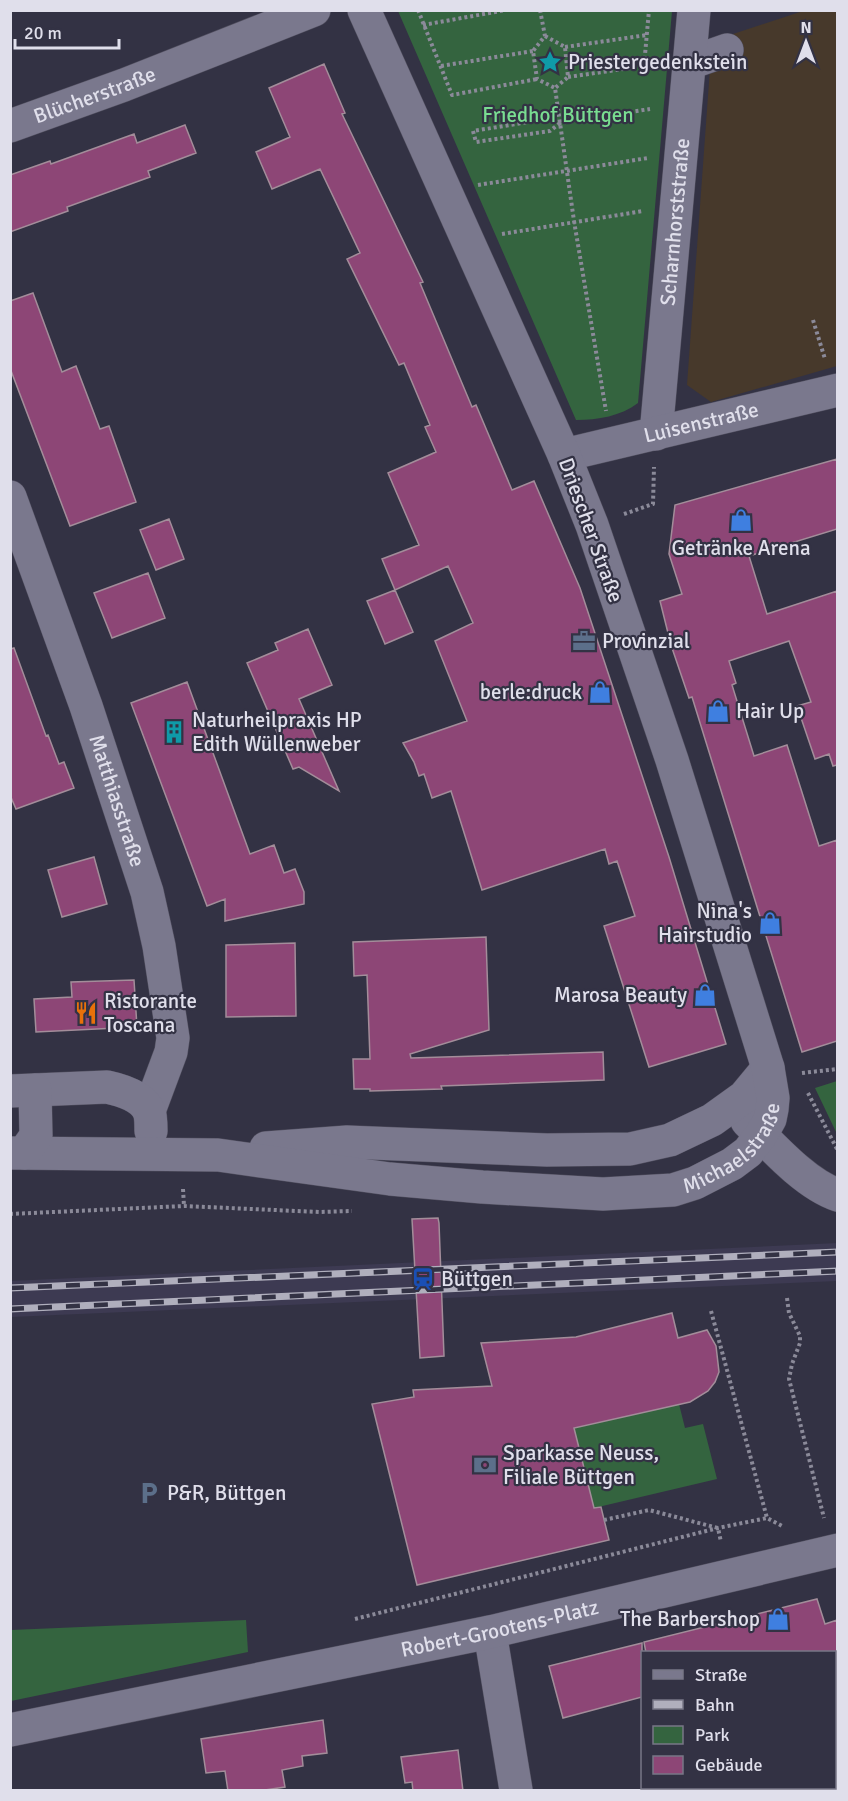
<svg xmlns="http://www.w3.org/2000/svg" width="848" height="1801" font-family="Signika,sans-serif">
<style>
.commercial{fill:#47392b}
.built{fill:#3d3a52}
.green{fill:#34643f}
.building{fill:#8d4676;stroke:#a38d9a;stroke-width:1.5}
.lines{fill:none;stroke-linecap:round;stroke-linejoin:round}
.minor-casing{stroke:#525060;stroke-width:34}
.path{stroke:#8b8a99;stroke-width:4;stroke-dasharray:3 3;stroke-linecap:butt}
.minor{stroke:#7a788d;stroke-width:33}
.rail-casing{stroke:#b0afbd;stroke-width:7}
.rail{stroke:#333244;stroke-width:4.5;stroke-dasharray:14;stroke-linecap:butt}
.labels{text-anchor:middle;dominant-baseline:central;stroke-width:4.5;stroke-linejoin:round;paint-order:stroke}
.poi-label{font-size:21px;fill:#e0dfeb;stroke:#333244;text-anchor:start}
.street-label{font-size:21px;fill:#e0dfeb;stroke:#333244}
.park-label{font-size:21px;fill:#79dd91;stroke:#333244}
</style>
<rect width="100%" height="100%" fill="#333244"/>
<!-- commercial -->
<path class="commercial" d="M803 11H837V366L711 402 687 385 712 41Z"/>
<!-- built -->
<path class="built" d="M838 1243 837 1281 11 1317 10 1281Z"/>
<!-- green -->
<path class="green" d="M398 11H672L638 403C621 416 598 420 576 420Z
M837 1081H838L837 1134 815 1088Z
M677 1396 685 1428 703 1424 717 1479 594 1508 572 1421Z
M246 1620 248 1652 11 1701V1630Z"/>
<!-- building -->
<path class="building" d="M324 64 345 113 342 114 423 282 420 283 472 407 476 405 512 490 534 481 580 588 669 857 726 1044 649 1067 604 926 635 916 617 861 609 864 605 849 482 890 451 791 432 798 424 774 419 776 414 762 403 743 467 721 435 641 473 623 448 566 395 590 382 559 419 545 388 473 436 452 425 427 430 425 404 363 399 365 347 259 360 253 320 169 272 189 256 152 290 137 269 88Z
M185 125 196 153 148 171 150 177 67 207 68 211 10 232V175L50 161 51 164 134 134 137 143Z
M33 293 62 372 76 366 100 429 109 426 136 502 70 526 10 368V301Z
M837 459V529L749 556 767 614 837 591V765L833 766 829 754 815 759 797 706 811 702 789 641 729 661 736 683 732 685 754 756 787 745 819 846 837 840V1041L802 1052 692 697 689 698 671 645 660 601 682 594 669 554 675 505Z
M169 519 184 559 156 570 140 530Z
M148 573 165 618 112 638 94 593Z
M395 590 413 632 385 644 367 601Z
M308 629 332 685 299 699 339 791 299 767 293 769 247 663 278 650 275 643Z
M14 648 46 736 48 735 59 764 64 762 74 788 16 809 10 795V649Z
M187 682 250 854 274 845 284 873 295 869 304 892V904L225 921V899L207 906 131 703Z
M94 857 107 904 62 917 48 870Z
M486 937 489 1030 410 1054 411 1058 603 1052 604 1080 441 1086 442 1089 370 1091V1089H354L353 1059H370L367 975 354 976 353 942Z
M295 943 296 1016 226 1017V945Z
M134 980 137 1027 36 1032 34 999 72 997 71 982Z
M438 1218 439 1223 444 1356 420 1358 412 1219Z
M672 1313 678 1338 707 1330 716 1346 719 1372 715 1382 708 1391 690 1402 574 1428 594 1508 601 1507 609 1540 417 1585 372 1404 414 1397 413 1390 492 1386 481 1343 576 1337Z
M817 1599 825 1624 837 1620V1653H646L644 1642Z
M642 1643V1697L563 1718 549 1666Z
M323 1720 327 1753 302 1756 303 1766 282 1770 285 1787 258 1791H228L225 1771 206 1773 201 1739Z
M458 1750 463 1791H413L412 1782 405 1783 401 1757Z"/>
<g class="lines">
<!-- minor casing -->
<g class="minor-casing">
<g id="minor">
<path d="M690 63 727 50"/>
<path id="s1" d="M10 126 124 85 314 10"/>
<path id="s2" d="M656 434 694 10"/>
<path id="s3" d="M564 455 838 390"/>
<path id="s4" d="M10 497 86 706 147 892 159 946 173 1038 171 1052 149 1111"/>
<path d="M10 1091 107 1087C121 1090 142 1096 149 1111 151 1116 151 1125 151 1131"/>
<path d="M747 1121C771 1145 805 1184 838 1195"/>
<path d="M266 1148 347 1142 547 1150 630 1149 670 1140 712 1120 744 1097 768 1068"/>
<path id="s5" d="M10 1153 218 1155 390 1179 482 1187 603 1194 673 1190 695 1183 732 1164 748 1152 761 1135 770 1119 772 1109 773 1098 768 1068 672 760 592 525 564 455 364 10"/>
<path d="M24 1153 36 1136 35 1090"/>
<path d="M490 1632 516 1790"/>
<path id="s6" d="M10 1730 490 1632 838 1550"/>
</g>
</g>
<!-- path -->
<path class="path" d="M418 10 452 95 537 79
M540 10 545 36 533 51 537 79 555 88 574 221 606 411
M423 25 506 10
M545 36 565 47 568 77 555 88
M565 47 647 35
M441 66 533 51
M568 77 644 66 649 10
M560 123 550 131 476 142 473 131 547 119 560 123 650 109
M478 185 648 158
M502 234 643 211
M813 320 825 359
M624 514 653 504 654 467
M802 1073 838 1069
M808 1093 838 1151
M183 1189 184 1206
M10 1214 184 1206 319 1212 352 1211
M787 1298 789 1313 800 1336V1343L792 1364 789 1379 824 1518
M711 1311 767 1518 784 1527
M604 1520 649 1510 718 1528 721 1542
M355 1619 718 1528 767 1518"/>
<!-- minor -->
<use href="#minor" class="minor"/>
<!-- rail casing -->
<g class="rail-casing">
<path id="rail" d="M10 1288 838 1252
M10 1309 838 1271"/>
</g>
<!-- rail -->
<use href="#rail" class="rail"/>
</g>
<!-- icons -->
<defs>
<g id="sight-bare" transform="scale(1.8)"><path d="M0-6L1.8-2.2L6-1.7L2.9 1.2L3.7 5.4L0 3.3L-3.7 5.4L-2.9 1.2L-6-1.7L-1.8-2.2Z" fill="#0f9aa8" stroke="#333244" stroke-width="2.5" paint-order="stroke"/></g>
<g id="shop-bare" transform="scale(1.8)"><path d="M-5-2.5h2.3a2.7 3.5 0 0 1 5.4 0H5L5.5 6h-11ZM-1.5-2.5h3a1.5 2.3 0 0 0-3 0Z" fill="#3f7fe0" stroke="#333244" stroke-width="2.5" paint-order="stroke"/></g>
<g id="office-bare" transform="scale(1.8)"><path d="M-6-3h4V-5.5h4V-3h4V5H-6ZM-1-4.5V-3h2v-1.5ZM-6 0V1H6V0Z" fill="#5c6f8a" stroke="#333244" stroke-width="2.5" paint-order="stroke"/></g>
<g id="building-bare" transform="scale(1.8)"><path d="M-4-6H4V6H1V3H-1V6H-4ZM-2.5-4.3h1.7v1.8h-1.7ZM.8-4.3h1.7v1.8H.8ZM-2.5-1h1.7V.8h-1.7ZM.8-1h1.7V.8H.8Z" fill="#0f9aa8" stroke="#333244" stroke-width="2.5" paint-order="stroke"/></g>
<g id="restaurant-bare" transform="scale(1.8)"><path d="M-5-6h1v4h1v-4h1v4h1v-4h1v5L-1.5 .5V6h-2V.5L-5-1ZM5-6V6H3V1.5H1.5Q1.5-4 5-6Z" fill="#e8710a" stroke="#333244" stroke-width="2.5" paint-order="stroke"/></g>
<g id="station-bare" transform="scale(1.8)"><path d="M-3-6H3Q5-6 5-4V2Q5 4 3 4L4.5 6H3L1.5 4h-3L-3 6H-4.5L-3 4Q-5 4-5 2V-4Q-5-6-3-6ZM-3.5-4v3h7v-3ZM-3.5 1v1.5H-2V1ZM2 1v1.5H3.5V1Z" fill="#1a4fb4" stroke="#333244" stroke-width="2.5" paint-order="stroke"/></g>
<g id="bank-bare" transform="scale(1.8)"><path d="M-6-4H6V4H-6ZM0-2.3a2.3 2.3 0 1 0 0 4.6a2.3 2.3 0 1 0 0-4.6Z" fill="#5c6f8a" stroke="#333244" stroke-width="2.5" paint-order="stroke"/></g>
<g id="parking-bare" transform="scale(1.8)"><path d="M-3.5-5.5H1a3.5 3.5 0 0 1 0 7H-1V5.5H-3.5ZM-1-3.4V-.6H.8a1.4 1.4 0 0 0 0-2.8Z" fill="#5c6f8a" stroke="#333244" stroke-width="2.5" paint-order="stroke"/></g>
</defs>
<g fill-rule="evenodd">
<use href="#sight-bare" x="550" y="62"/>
<use href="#shop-bare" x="741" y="520"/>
<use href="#office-bare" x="584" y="641"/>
<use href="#shop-bare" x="600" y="692"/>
<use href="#shop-bare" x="718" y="711"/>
<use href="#building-bare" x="174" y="732"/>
<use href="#shop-bare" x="770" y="923"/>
<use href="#shop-bare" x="705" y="995"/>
<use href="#restaurant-bare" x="86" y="1013"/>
<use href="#station-bare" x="423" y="1279"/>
<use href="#bank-bare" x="485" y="1465"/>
<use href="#parking-bare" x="149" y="1493"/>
<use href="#shop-bare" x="778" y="1619"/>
</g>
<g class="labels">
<!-- poi labels -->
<g class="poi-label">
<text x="568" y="62">Priestergedenkstein</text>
<text x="741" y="548" text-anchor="middle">Getränke Arena</text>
<text x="602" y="641">Provinzial</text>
<text x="582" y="692" text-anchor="end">berle:druck</text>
<text x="736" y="711">Hair Up</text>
<text x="192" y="720">Naturheilpraxis HP<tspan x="192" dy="24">Edith Wüllenweber</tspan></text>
<text x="752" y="911" text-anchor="end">Nina's<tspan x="752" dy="24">Hairstudio</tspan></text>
<text x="687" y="995" text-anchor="end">Marosa Beauty</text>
<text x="104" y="1001">Ristorante<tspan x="104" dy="24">Toscana</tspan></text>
<text x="441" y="1279">Büttgen</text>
<text x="503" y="1453">Sparkasse Neuss,<tspan x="503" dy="24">Filiale Büttgen</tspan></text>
<text x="167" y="1493">P&amp;R, Büttgen</text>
<text x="760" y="1619" text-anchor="end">The Barbershop</text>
</g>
<!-- street labels -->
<g class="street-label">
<text stroke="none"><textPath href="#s1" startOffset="90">Blücherstraße</textPath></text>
<text stroke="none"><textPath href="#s2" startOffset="213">Scharnhorststraße</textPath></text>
<text stroke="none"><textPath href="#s3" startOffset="141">Luisenstraße</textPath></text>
<text transform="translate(591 530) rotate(70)">Driescher Straße</text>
<text stroke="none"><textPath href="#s4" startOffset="322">Matthiasstraße</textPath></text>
<text stroke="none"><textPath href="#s5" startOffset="741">Michaelstraße</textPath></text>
<text stroke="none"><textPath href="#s6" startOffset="500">Robert-Grootens-Platz</textPath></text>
</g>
<!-- park labels -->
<g class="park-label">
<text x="558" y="115">Friedhof Büttgen</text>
</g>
</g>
<!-- border -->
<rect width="848" height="1801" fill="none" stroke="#e0dfeb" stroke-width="24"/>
<!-- legend -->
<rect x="641" y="1651" width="195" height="138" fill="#333244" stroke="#787787" stroke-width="1.5"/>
<rect x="653" y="1670" width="30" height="9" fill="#7a788d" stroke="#787787" stroke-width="1.5"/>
<text x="695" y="1681" font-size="18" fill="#e0dfeb">Straße</text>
<rect x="653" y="1700" width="30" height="9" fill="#b0afbd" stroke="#787787" stroke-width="1.5"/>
<text x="695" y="1711" font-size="18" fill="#e0dfeb">Bahn</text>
<rect x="653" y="1726" width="30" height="18" fill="#34643f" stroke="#787787" stroke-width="1.5"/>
<text x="695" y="1741" font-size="18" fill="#e0dfeb">Park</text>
<rect x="653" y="1756" width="30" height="18" fill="#8d4676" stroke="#787787" stroke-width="1.5"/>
<text x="695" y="1771" font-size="18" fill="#e0dfeb">Gebäude</text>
<!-- north arrow -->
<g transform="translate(806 42)" stroke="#333244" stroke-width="4.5" paint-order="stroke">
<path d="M0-4.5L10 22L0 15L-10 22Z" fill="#e0dfeb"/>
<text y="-9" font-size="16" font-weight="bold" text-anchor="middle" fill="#e0dfeb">N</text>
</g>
<!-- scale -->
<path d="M15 39v9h104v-9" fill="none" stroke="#e0dfeb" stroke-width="3"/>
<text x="24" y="39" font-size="18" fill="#e0dfeb" stroke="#333244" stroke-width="4.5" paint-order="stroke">20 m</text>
</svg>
